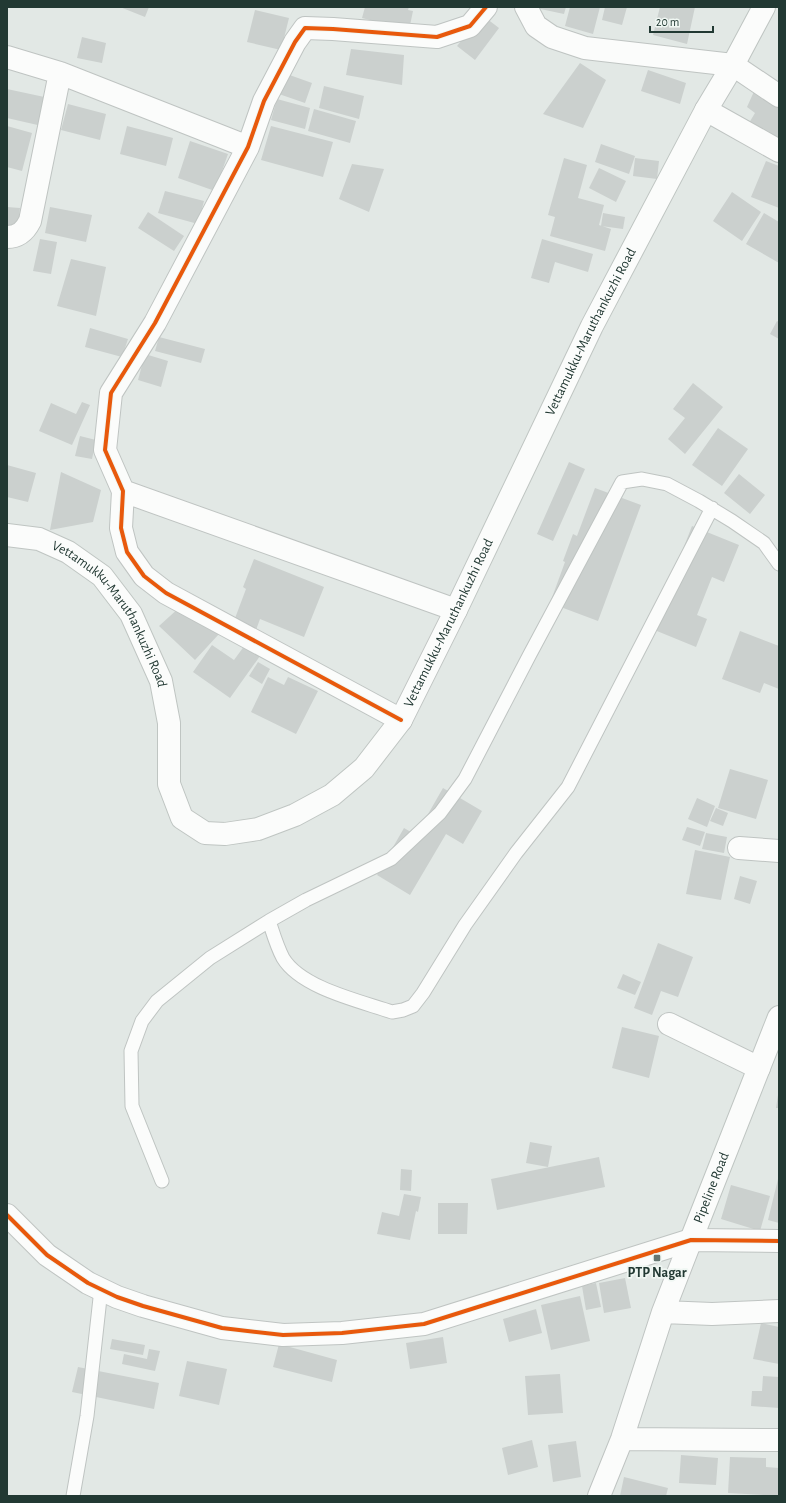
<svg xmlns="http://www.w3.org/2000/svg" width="786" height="1503" font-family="'Alegreya Sans',sans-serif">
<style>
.building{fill:#cbd0ce}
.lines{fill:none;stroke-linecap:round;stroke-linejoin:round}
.service-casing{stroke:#bfc4c2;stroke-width:15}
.minor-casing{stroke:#bfc4c2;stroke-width:24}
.tertiary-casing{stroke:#bfc4c2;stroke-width:24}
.secondary-casing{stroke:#bfc5c2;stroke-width:24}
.service{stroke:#fbfcfb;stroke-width:13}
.minor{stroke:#fbfcfb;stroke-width:22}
.tertiary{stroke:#fbfcfb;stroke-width:22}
.secondary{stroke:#fbfcfb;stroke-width:22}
.cycleway-casing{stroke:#f0f7f3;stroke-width:6}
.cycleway{stroke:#e8590c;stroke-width:4}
.poi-dot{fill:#657671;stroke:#f0f7f3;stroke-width:1.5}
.labels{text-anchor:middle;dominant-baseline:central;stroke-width:3.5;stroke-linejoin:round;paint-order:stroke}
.street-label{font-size:14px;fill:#223933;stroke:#f0f7f3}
.poi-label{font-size:14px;font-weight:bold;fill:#223933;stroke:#f0f7f3}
</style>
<rect width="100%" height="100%" fill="#e2e8e5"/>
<!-- building -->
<path class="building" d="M120 7H149L145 17Z
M365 7H409L408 10 413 11 409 30 362 18Z
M531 7H566L564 14Z
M570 7H600L593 34 565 26Z
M605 7H627L622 25 602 20Z
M660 7H695L687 44 653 35Z
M255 10 289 18 281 50 247 42Z
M482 15 499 28 475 60 457 46Z
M82 37 106 43 102 63 77 58Z
M351 49 404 55 402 85 346 75Z
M580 63 606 80 583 128 543 114Z
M648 70 686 83 680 104 641 91Z
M284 73 312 83 305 103 276 93Z
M324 86 364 96 359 119 319 108Z
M756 87 779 101V140L749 123 755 113 747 107Z
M7 89 49 98 42 126 7 118Z
M277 99 310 108 305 129 271 120Z
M68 104 106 114 100 140 61 130Z
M314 109 356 121 350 143 308 131Z
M7 126 32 133 22 171 7 167Z
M127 126 173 138 166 166 120 154Z
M271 126 333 142 323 177 261 160Z
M190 141 228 154 215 191 178 178Z
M601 144 635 156 629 174 595 162Z
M564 158 587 165 578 198 604 205 599 225 611 229 605 251 550 236 555 217 548 215Z
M635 158 659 161 657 179 633 176Z
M766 161 779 166V208L751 197Z
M352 164 384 169 369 212 339 199Z
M599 168 626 181 616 202 589 188Z
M165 191 204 201 198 224 158 213Z
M732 192 761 212 742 241 713 221Z
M7 207 20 208 17 234 7 232Z
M50 207 92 215 86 242 45 233Z
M148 212 184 236 174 251 138 228Z
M603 213 625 217 623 229 601 226Z
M764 213 779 222V263L746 244Z
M40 239 57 242 51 274 33 271Z
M542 239 593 254 588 272 555 262 549 283 531 278Z
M71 259 106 267 96 316 57 306Z
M777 321 779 322V339L770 334Z
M90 328 128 339 122 357 85 347Z
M159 337 205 349 201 363 155 351Z
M145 354 168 361 161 387 138 380Z
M693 383 723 407 685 454 668 439 685 418 673 409Z
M82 402 90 405 72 445 39 431 51 403 76 414Z
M718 428 748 449 722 486 692 465Z
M80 436 96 440 92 459 75 456Z
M569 462 585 469 553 541 537 534Z
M7 465 36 473 28 502 7 497Z
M61 472 101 490 93 522 50 530Z
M739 474 765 495 750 514 724 493Z
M595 488 641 505 598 621 550 603 565 562 563 561 573 534 577 536Z
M692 526 739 545 724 582 712 577 697 615 707 619 696 647 652 629Z
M254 559 324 587 304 637 260 619 256 630 234 621 246 589 243 587Z
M181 606 219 634 195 660 159 626Z
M740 631 779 646V689L764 683 760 693 722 679Z
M212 645 234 660 245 645 260 656 230 698 193 672Z
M258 662 270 669 262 684 249 676Z
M268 677 284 685 288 677 318 691 296 734 251 712Z
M730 769 768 780 756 819 718 808Z
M443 788 482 811 463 844 446 834 410 895 377 875 404 828 416 835Z
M697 798 715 806 707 827 688 819Z
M716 808 728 813 723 826 710 821Z
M687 827 705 832 700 846 682 840Z
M706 833 727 837 724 853 702 849Z
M695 850 730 857 721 900 686 894Z
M740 876 757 881 750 904 734 899Z
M658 943 693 957 678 997 661 991 652 1015 634 1008Z
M623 974 641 982 635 995 617 988Z
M622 1027 659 1036 649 1078 612 1068Z
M778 1095H779V1108H776Z
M530 1142 552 1146 548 1167 526 1163Z
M599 1157 605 1187 497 1210 491 1179Z
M401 1169 412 1170 411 1191 400 1190Z
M778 1179H779V1223L768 1220Z
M731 1185 770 1196 760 1231 721 1219Z
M404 1194 421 1197 418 1212 416 1211 410 1240 377 1234 382 1212 399 1216Z
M438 1203H468L467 1234H438Z
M625 1278 631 1308 604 1313 599 1283Z
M596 1283 601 1307 586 1310 582 1286Z
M580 1296 590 1341 551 1350 541 1305Z
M536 1309 542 1333 509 1342 503 1319Z
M761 1323 779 1327V1364L753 1359Z
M443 1337 447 1363 410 1369 406 1343Z
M112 1339 145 1345 143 1355 110 1349Z
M279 1344 337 1360 332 1382 273 1367Z
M149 1349 160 1351 155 1371 122 1364 124 1354 147 1359Z
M187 1361 227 1369 219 1405 179 1396Z
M78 1367 159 1383 154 1409 72 1392Z
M560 1374 563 1413 528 1415 525 1376Z
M763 1376 779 1377V1408L751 1406 752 1391H762Z
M532 1440 538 1467 508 1475 502 1448Z
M576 1441 581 1477 553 1482 548 1445Z
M681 1455 718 1458 716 1485 679 1483Z
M730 1457 766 1458V1467L779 1468V1496L728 1493Z
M624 1477 668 1488 666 1496H620Z"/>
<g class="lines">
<!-- service casing -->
<g class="service-casing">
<path id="service" d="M269 921C273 933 277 947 283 958 301 988 360 1001 392 1012L403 1010 413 1006 423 993 465 925 516 853 568 787 712 508
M162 1181 132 1106 131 1051 142 1021 157 1001 210 958 269 921 306 900 391 859 440 813 465 779 529 656 622 482 642 479 667 484 699 501 732 521 764 543 779 564
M73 1496 87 1416 101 1289"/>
</g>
<!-- minor casing -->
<g class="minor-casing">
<path id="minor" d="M526 7 536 26 552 37 585 48 733 65 779 96
M7 57 60 73 248 147
M706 110 779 151
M7 237C19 237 25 231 30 221L60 73
M123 491 456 610
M401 720 166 593 144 576 127 552 121 528 123 491 105 450 111 393 155 323 248 147 264 101 295 42 305 28 333 29 437 37 470 26 486 7
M739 848 779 851
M669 1024 759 1068
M663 1312 712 1314 779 1311
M622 1439 779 1440
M599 1496 622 1439 663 1312 691 1240"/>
</g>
<!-- tertiary casing -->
<g class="tertiary-casing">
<path id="tertiary" d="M7 1215 47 1255 88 1283 117 1297 143 1306 222 1328 283 1335 342 1333 424 1324 691 1240 779 1241"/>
</g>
<!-- secondary casing -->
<g class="secondary-casing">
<g id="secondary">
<path id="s1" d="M7 535 39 539 68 552 102 576 131 614 161 681 169 723V784L182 818 205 833 225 834 258 829 295 815 332 795 364 768 401 720 456 610 592 326 706 110 733 65 764 7"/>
<path id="s2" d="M691 1240 779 1017"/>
</g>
</g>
<!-- service -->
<use href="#service" class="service"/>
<!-- minor -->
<use href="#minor" class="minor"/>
<!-- tertiary -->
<use href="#tertiary" class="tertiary"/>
<!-- secondary -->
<use href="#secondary" class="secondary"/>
<!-- cycleway casing -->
<g class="cycleway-casing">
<path id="cycleway" d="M401 720 166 593 144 576 127 552 121 528 123 491 105 450 111 393 155 323 248 147 264 101 295 42 305 28 333 29 437 37 470 26 486 7
M7 1215 47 1255 88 1283 117 1297 143 1306 222 1328 283 1335 342 1333 424 1324 691 1240 779 1241"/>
</g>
<!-- cycleway -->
<use href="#cycleway" class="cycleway"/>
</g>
<!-- markers -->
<rect class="poi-dot" x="653" y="1254" width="8" height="8" rx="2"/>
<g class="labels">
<!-- street labels -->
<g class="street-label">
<text stroke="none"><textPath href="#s1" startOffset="1064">Vettamukku-Maruthankuzhi Road</textPath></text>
<text stroke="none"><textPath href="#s1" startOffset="140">Vettamukku-Maruthankuzhi Road</textPath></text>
<text stroke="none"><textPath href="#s1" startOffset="740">Vettamukku-Maruthankuzhi Road</textPath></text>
<text stroke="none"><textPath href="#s2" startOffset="56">Pipeline Road</textPath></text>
</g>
<!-- poi labels -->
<g class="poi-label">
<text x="657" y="1273">PTP Nagar</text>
</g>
</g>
<!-- border -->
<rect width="786" height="1503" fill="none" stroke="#223933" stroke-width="16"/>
<!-- scale -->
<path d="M650 26v6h63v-6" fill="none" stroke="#223933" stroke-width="2"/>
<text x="656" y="26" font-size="12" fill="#223933" stroke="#f0f7f3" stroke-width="3" paint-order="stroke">20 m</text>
</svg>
